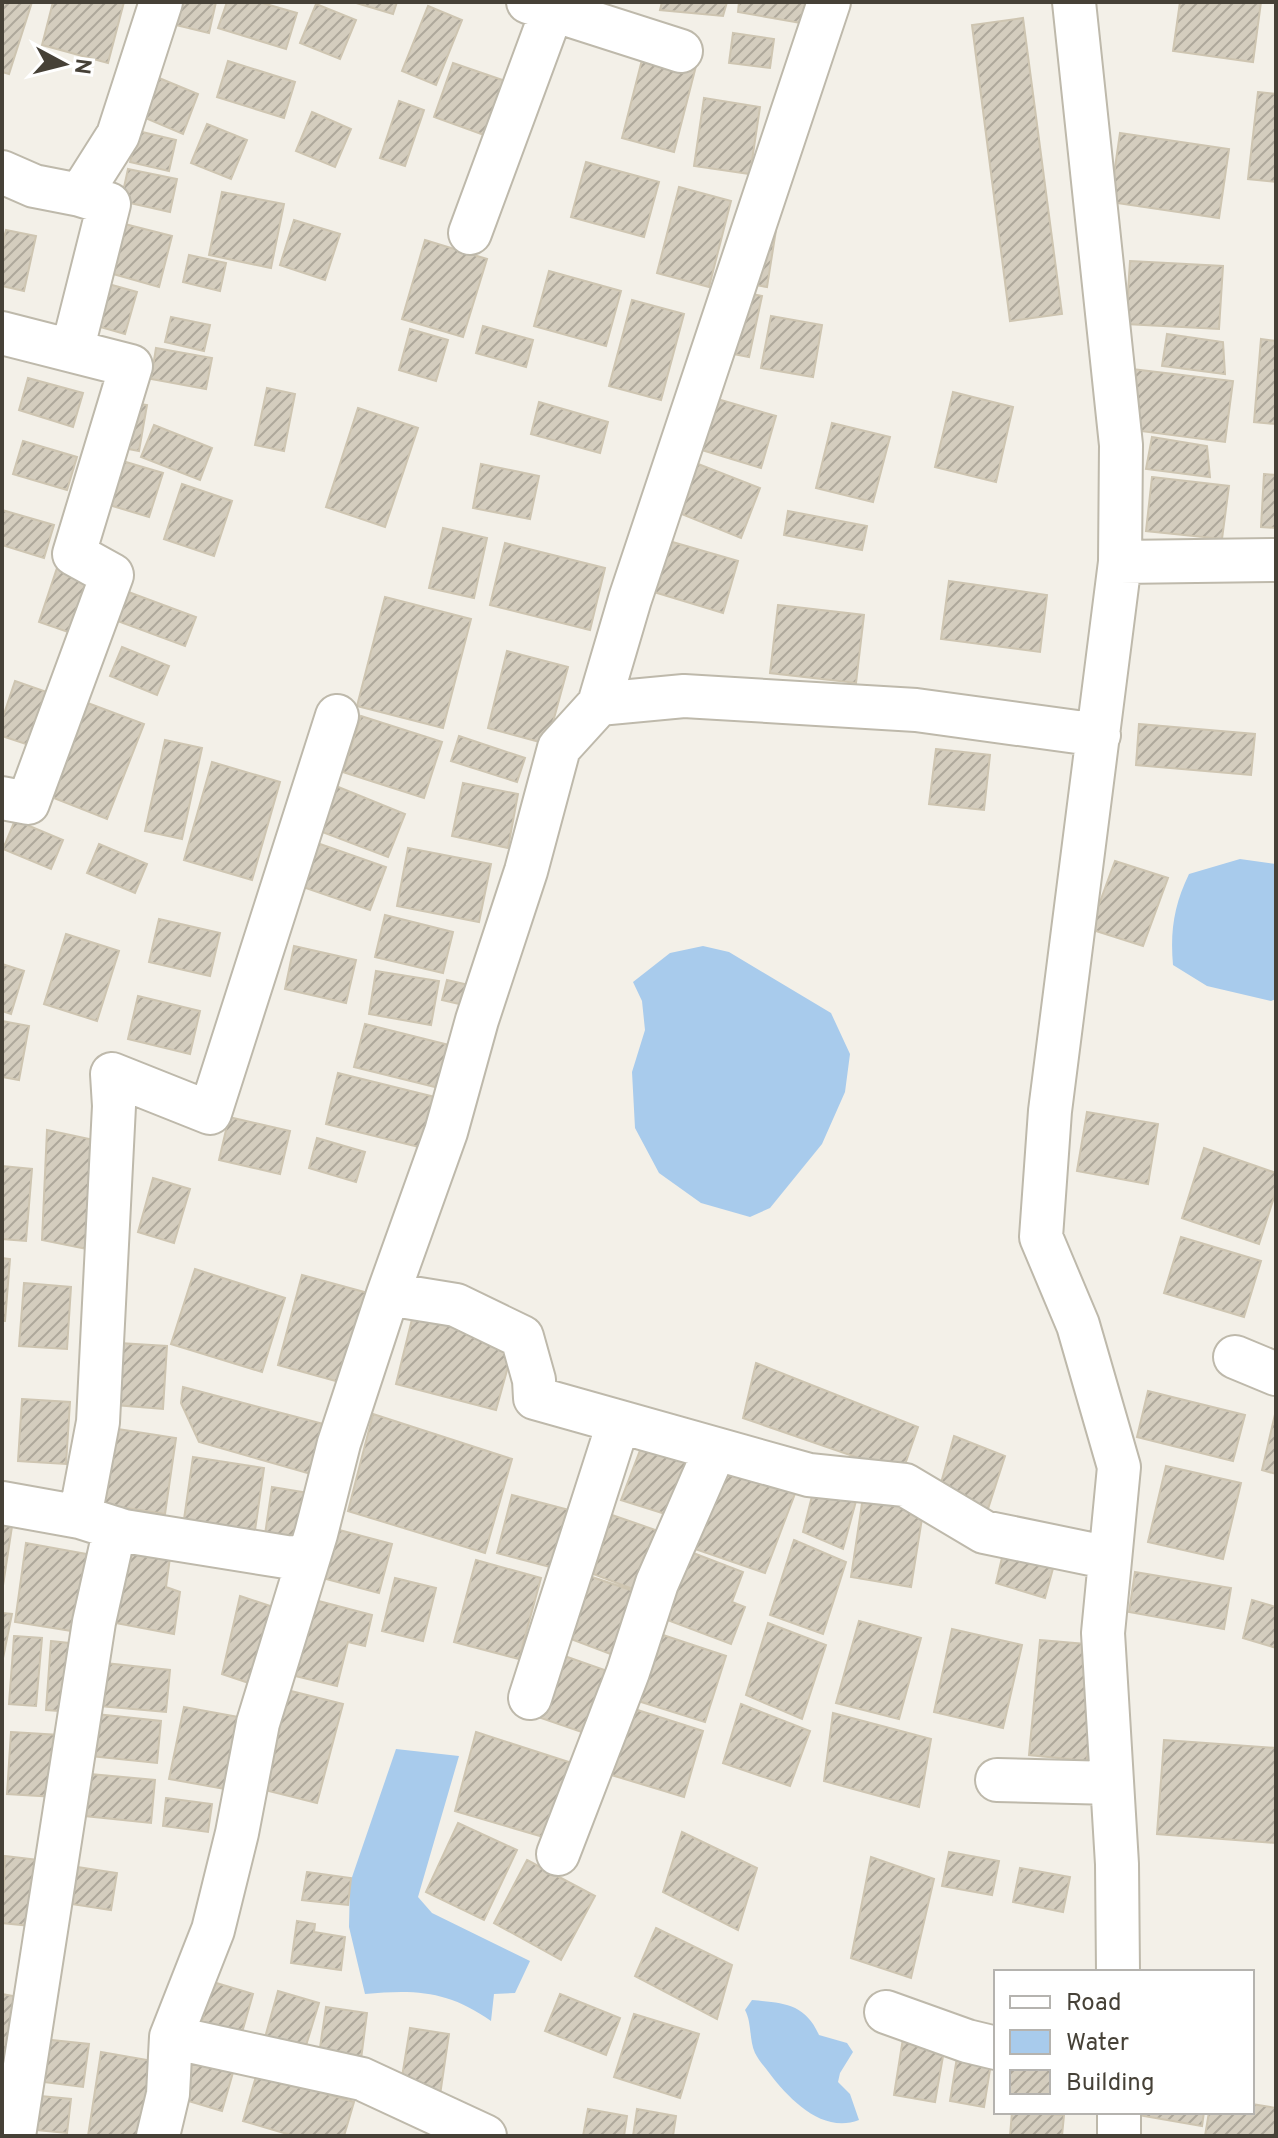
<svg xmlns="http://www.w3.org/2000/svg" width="1278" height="2138" font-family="Overpass,sans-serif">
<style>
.water{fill:#a8cbec}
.building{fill:url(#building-hatch);stroke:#cec5b1;stroke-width:2}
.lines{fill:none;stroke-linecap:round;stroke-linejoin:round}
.minor-casing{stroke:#beb9ab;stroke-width:46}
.minor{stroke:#fff;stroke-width:42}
</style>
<defs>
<pattern id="building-hatch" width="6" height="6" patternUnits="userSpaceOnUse" patternTransform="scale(2)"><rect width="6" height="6" fill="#d4cdbe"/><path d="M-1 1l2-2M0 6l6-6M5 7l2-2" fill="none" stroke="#aea89b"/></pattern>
</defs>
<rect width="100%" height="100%" fill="#f3f0e8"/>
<!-- water -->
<path class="water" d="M1240 859 1276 864V999L1271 1001 1207 986 1173 965C1170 931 1174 905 1189 874Z
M703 946 729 952 831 1013 850 1054 845 1092 822 1144 770 1208 750 1217 701 1203 659 1173 635 1128 632 1072 645 1030 642 1001 633 982 670 953Z
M396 1749 459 1756 418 1897 432 1913 530 1961 515 1993 494 1994 491 2021C449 1991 416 1989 365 1994L349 1927 350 1883Z
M752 2000C783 2003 805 2003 819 2035L847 2043 853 2052 840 2073 838 2082 850 2094 859 2120C823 2134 790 2100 770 2074 765 2067 759 2061 755 2053 749 2040 752 2023 745 2010Z"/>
<!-- building -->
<path class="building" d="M2 2H32L9 74 2 72Z
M53 2H124L108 63 42 45Z
M181 2H216L209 33 176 25Z
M227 2H259L297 13 286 49 218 28Z
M353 2H397L393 14Z
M662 2H727L723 16 660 10Z
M739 2H811L807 24 738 12Z
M1180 2H1261L1253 62 1173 51Z
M316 4 356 20 340 59 300 43Z
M428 6 462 20 436 85 402 71Z
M1023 18 1062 314 1010 321 972 25Z
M733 33 774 39 770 68 729 63Z
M644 52 696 66 674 152 622 138Z
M228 61 295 82 284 118 217 97Z
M453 63 514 84 495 139 434 117Z
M159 78 198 94 183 134 143 117Z
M1258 92 1276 94V182L1248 179Z
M704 98 760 107 750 174 694 166Z
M399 101 424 110 405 166 380 158Z
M312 112 351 129 335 167 296 151Z
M207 124 247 140 231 179 191 163Z
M138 131 176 140 169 171 130 162Z
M1120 133 1229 149 1219 218 1110 202Z
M586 162 659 182 644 237 571 217Z
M128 169 177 179 170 212 121 201Z
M679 187 731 201 709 287 657 273Z
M222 192 284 204 271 268 209 255Z
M294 220 340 234 325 280 280 265Z
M113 221 172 236 159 287 99 270Z
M743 224 776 230 767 287 733 281Z
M6 230 36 236 24 291 2 286V246Z
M425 240 487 259 463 337 402 319Z
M189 255 226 263 220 291 183 282Z
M1130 261 1223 266 1219 329 1126 324Z
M549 271 621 291 606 346 534 326Z
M87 278 137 292 125 334 76 320Z
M720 287 762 296 749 357 708 349Z
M632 300 684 314 661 400 609 386Z
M771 316 822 325 813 377 761 368Z
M171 317 210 325 204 351 165 342Z
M483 326 533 340 526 367 476 353Z
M410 329 448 340 436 381 399 370Z
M1167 334 1223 342 1225 374 1162 366Z
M1261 339 1276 341V424L1254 422Z
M156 348 212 358 206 389 151 379Z
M1132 369 1233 381 1225 442 1125 429Z
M28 378 83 393 73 427 19 410Z
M267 388 295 394 284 451 255 445Z
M953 392 1013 407 996 482 935 467Z
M707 396 776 416 761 468 692 447Z
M115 400 147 405 139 451 108 445Z
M539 402 608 422 600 453 531 434Z
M358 408 418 428 385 527 326 507Z
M832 423 890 437 873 502 816 488Z
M154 425 212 448 200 480 141 457Z
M1152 437 1207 446 1210 477 1146 469Z
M23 441 77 457 67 490 13 474Z
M109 457 163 473 149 517 96 501Z
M693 462 760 488 741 538 674 511Z
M481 464 539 476 530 519 473 508Z
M1264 474 1276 475V528L1261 527Z
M1152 477 1229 486 1222 539 1146 531Z
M182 484 232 501 214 556 164 539Z
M2 510 54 525 44 558 2 545Z
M788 511 867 526 862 550 784 535Z
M443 528 487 538 474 598 429 588Z
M669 541 738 561 723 613 654 592Z
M505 543 605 568 590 630 490 605Z
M57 568 89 579 71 633 39 622Z
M949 581 1047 595 1040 652 941 639Z
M123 590 196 617 185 646 112 619Z
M385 597 471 619 443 728 357 706Z
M778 605 864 615 856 683 770 673Z
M122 647 169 666 157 695 110 676Z
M507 651 568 667 547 744 488 728Z
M15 681 47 692 29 745 2 736V720Z
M77 699 144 724 107 819 41 793Z
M361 716 442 742 424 798 343 772Z
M1139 724 1255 734 1251 775 1136 765Z
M459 736 525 758 517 782 451 761Z
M165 740 202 748 182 839 145 831Z
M936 749 990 755 984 810 929 804Z
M212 762 280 782 252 880 184 860Z
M326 782 405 814 388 857 309 827Z
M463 783 518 794 508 848 452 836Z
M15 820 63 840 51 869 3 849Z
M300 837 386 867 370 910 285 881Z
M99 844 147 864 135 893 87 873Z
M408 848 491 864 479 922 397 906Z
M1115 861 1168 878 1143 946 1090 929Z
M385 915 453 932 443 973 375 957Z
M159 919 220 933 210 976 149 962Z
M66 934 119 951 97 1021 44 1004Z
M294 946 356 960 346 1003 285 989Z
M2 964 24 971 11 1014 2 1011Z
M376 971 439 981 431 1025 369 1014Z
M447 980 473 986 468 1006 442 1000Z
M138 996 200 1011 190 1054 128 1039Z
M2 1021 29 1026 19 1080 2 1077Z
M365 1024 453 1046 443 1089 354 1067Z
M338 1073 435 1097 423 1148 326 1124Z
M1087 1112 1158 1124 1148 1184 1077 1171Z
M229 1117 290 1131 280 1174 219 1160Z
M47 1130 89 1139 98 1138 92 1250 42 1240Z
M317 1138 365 1152 356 1182 309 1168Z
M1204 1148 1276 1173V1191L1259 1244 1182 1218Z
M2 1166 32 1169 26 1241 2 1239Z
M153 1178 190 1189 174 1243 138 1232Z
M1181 1237 1261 1261 1244 1317 1164 1293Z
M2 1258 10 1259 5 1321H2Z
M195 1269 285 1298 262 1372 171 1344Z
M302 1275 368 1293 343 1383 278 1365Z
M24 1283 71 1287 67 1349 19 1346Z
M414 1311 514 1345 496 1410 396 1384Z
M119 1343 167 1346 163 1409 115 1405Z
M756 1363 918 1427 902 1473 743 1418Z
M183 1387 331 1426 318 1476 199 1442 181 1403Z
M1148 1391 1245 1415 1233 1461 1137 1437Z
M22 1399 70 1402 66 1464 18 1461Z
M1276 1410V1474L1262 1470Z
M373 1414 512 1459 485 1553 348 1511Z
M105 1427 176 1438 165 1514 94 1503Z
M954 1436 1005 1456 987 1512 938 1494Z
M644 1440 700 1459 678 1518 621 1500Z
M193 1457 264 1468 253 1544 182 1533Z
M724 1459 796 1491 765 1573 689 1547Z
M1166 1466 1241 1483 1223 1559 1148 1542Z
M815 1484 856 1501 843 1549 803 1532Z
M272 1487 315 1494 302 1548 264 1541Z
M512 1495 569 1510 554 1568 497 1553Z
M863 1497 924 1506 911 1587 851 1577Z
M612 1515 667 1534 646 1594 593 1574Z
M2 1518 13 1520 2 1592Z
M328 1527 392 1544 379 1593 315 1576Z
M794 1540 846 1562 823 1634 770 1615Z
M26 1543 87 1554 78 1632 15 1622Z
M117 1543 171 1550 166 1587 180 1592 174 1634 105 1621Z
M1005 1545 1055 1561 1045 1598 996 1583Z
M688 1551 743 1572 732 1602 745 1607 731 1644 662 1618Z
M476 1560 541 1578 519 1659 454 1642Z
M1135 1572 1231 1588 1224 1629 1129 1612Z
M589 1576 643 1594 621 1658 568 1638Z
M395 1578 436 1588 423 1641 382 1631Z
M240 1596 282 1610 264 1688 222 1674Z
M311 1599 372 1615 365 1646 348 1642 337 1686 287 1674Z
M1252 1600 1276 1607V1648L1243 1638Z
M2 1613 12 1614 2 1663Z
M859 1621 921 1638 899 1719 836 1703Z
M768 1623 826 1645 802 1719 746 1695Z
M952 1629 1022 1645 1003 1728 934 1712Z
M657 1633 726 1656 705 1722 635 1700Z
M14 1636 42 1638 36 1706 9 1704Z
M1040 1640 1097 1645 1087 1761 1029 1755Z
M51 1641 78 1644 73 1712 46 1710Z
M556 1653 619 1675 599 1738 535 1716Z
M105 1663 170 1670 166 1712 100 1706Z
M287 1690 343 1704 317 1803 261 1789Z
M741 1704 810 1731 790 1786 723 1763Z
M625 1706 703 1731 684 1797 608 1774Z
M184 1707 244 1718 231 1790 169 1779Z
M833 1713 931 1739 919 1807 824 1781Z
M96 1714 161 1721 157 1763 91 1756Z
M11 1732 60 1735 55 1797 7 1794Z
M476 1732 584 1767 557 1841 455 1811Z
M1164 1740 1276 1748V1843L1157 1834Z
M90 1774 155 1780 151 1823 85 1816Z
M166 1798 212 1804 208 1832 163 1826Z
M458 1823 517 1850 484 1920 426 1892Z
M682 1832 757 1868 738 1930 663 1892Z
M949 1852 999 1861 992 1895 942 1886Z
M5 1856 46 1861 40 1927 2 1923Z
M871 1857 934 1879 911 1978 851 1958Z
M527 1860 595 1896 561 1960 494 1923Z
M71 1866 117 1873 111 1910 65 1903Z
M1020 1868 1070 1877 1063 1912 1013 1902Z
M307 1872 351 1878 348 1905 302 1900Z
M297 1921 315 1924 314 1932 345 1937 341 1970 291 1963Z
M656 1928 732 1965 717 2019 635 1976Z
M213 1982 253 1994 239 2043 199 2032Z
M278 1991 319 2003 304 2052 264 2041Z
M2 1994 24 1998 18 2056 2 2054Z
M560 1994 620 2018 606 2055 545 2031Z
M326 2007 367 2013 360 2067 318 2061Z
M634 2014 699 2034 680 2098 614 2077Z
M410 2028 449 2034 440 2095 400 2089Z
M904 2032 946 2039 935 2102 894 2095Z
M23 2037 89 2044 83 2087 19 2079Z
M196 2050 236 2062 222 2111 182 2099Z
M958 2051 992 2057 984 2107 950 2101Z
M101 2052 153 2061 141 2136H88Z
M257 2073 354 2102 344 2136H294L243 2121Z
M30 2095 71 2099 67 2133 26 2129Z
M1252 2104 1276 2108V2136H1205L1209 2112H1252Z
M588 2109 627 2116 624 2136H583Z
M637 2109 676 2116 673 2136H633Z
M1012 2112 1064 2115 1062 2136H1010Z
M1132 2112H1204L1202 2126 1132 2114Z"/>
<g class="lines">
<!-- minor casing -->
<g class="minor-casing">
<path id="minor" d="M528 2 681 51
M1074 2 1121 445 1120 562 1050 1111 1041 1237 1078 1325 1119 1467 1103 1633 1117 1864 1118 1972
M2 172 34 186 80 195 118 135 161 2
M470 233 552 11
M2 333 131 366 74 554 112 575 28 803 2 798
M72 351 109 204 80 195
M1120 562 1276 560
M599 704 630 599 829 2
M1099 735 916 710 684 696 599 704 559 748 526 871 477 1020 446 1132 388 1294 456 1305 522 1337 534 1380 535 1398 809 1475 905 1485 984 1532 1110 1558
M1235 1357 1276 1374
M2 1503 80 1517 124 1531 286 1557 308 1558
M80 1517 98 1422 114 1106 112 1074 210 1113 337 716
M530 1698 618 1424
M997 1780 1112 1783
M558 1854 628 1672 657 1583 715 1450
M886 2012 967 2041 996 2048
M171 2037 362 2079 485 2136
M1119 2112V2136
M14 2136 94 1622 115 1528
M158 2136 168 2094 171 2037 213 1930 237 1833 258 1723 316 1534 339 1443 388 1294"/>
</g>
<!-- minor -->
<use href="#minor" class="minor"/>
</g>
<!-- border -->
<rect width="1278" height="2138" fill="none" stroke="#464137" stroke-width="8"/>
<!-- legend -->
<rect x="994" y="1970" width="260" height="144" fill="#ffffff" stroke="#b5b3af" stroke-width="2"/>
<rect x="1010" y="1996" width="40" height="12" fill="#ffffff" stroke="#b5b3af" stroke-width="2"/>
<text x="1066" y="2010" font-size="24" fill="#464137">Road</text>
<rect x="1010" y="2030" width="40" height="24" fill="#a8cbec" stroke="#b5b3af" stroke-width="2"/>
<text x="1066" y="2050" font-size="24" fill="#464137">Water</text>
<rect x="1010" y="2070" width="40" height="24" fill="url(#building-hatch)" stroke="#b5b3af" stroke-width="2"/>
<text x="1066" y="2090" font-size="24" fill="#464137">Building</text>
<!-- north arrow -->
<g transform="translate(64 64) rotate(97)" stroke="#ffffff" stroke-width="6" paint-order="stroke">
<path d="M0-6L14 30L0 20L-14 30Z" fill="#464137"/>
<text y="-12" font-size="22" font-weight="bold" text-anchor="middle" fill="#464137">N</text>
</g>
</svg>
